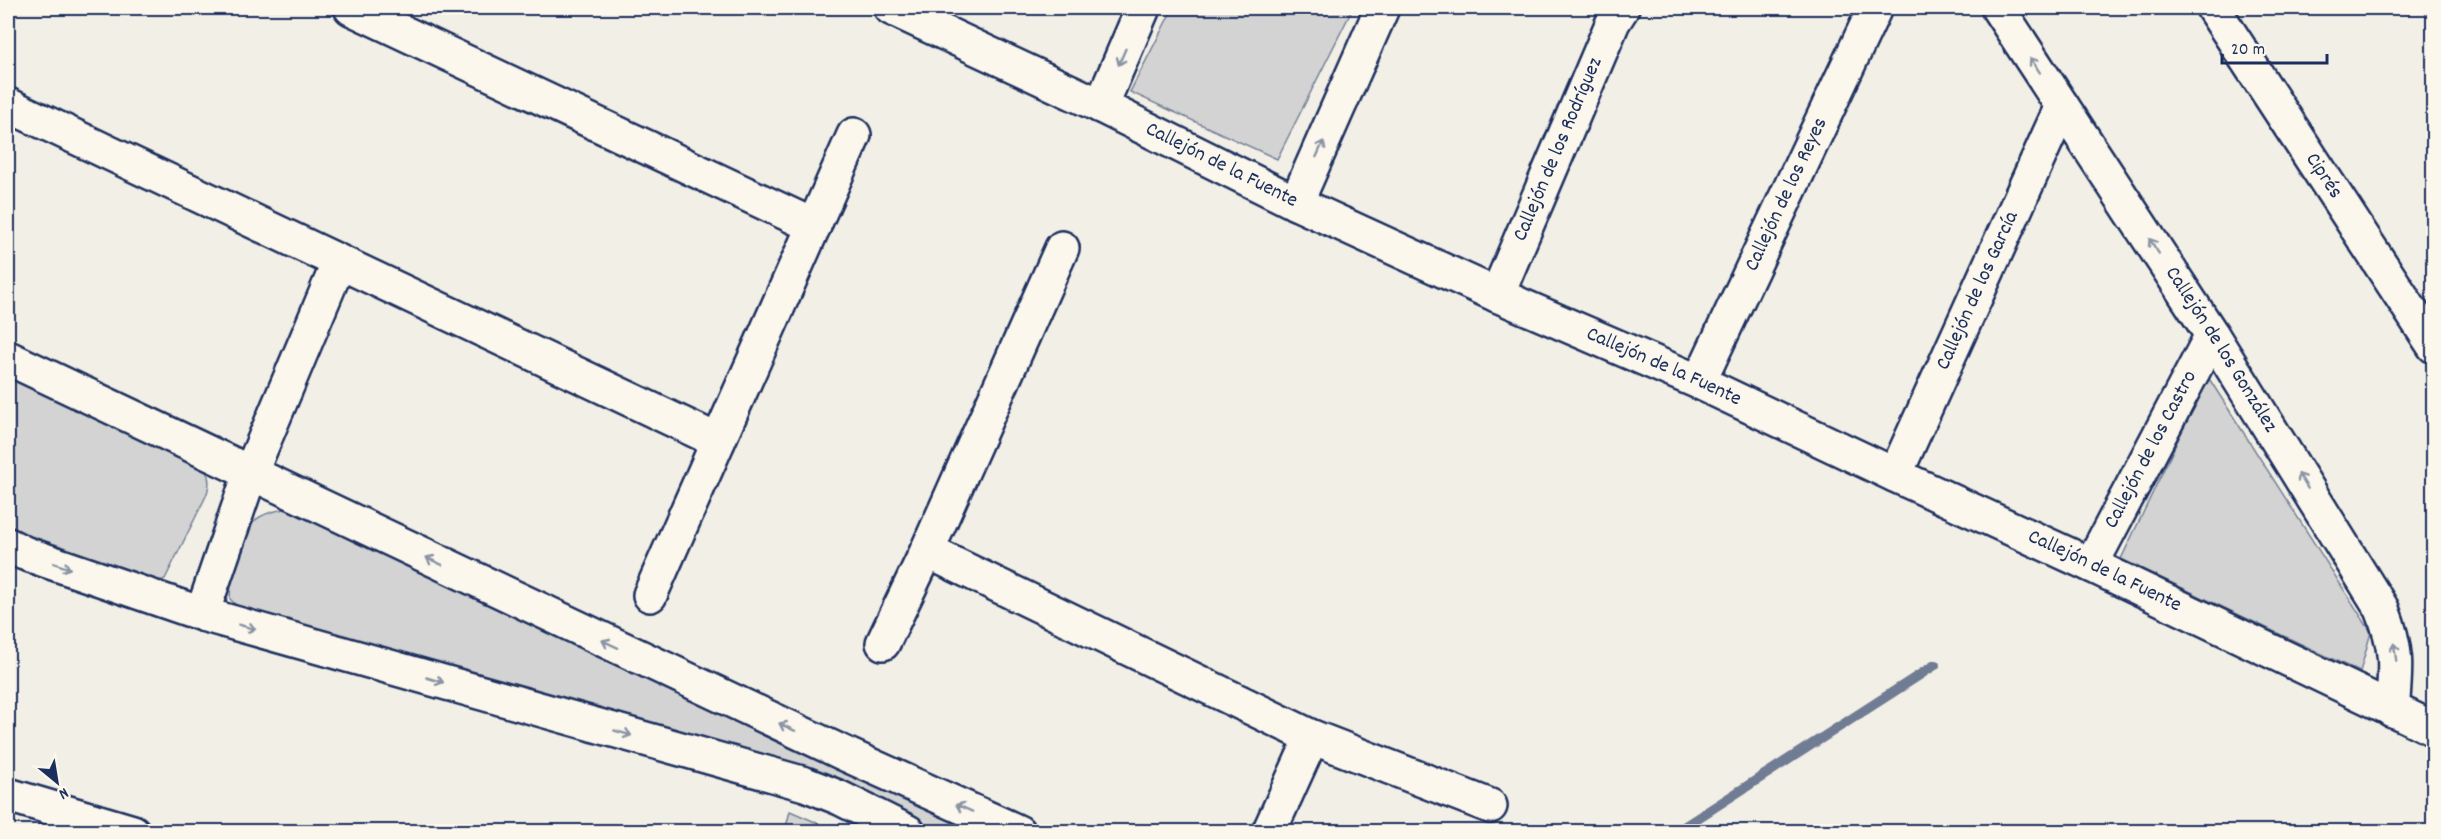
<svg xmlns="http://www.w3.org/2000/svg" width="2441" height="839" font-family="Dekko,sans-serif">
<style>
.green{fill:#d2d3d2;stroke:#768198;stroke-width:1.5}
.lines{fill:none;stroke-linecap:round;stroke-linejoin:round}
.stream{stroke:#707b93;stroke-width:10}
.street-casing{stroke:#1b2f5e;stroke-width:38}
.street{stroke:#fbf7ec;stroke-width:33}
.oneway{stroke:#8b93a5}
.labels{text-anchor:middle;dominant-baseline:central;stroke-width:4.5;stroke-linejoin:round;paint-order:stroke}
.street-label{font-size:21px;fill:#1b2f5e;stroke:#fbf7ec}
</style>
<rect width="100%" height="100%" fill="#f2efe6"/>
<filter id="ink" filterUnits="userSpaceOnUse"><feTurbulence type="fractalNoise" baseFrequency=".0167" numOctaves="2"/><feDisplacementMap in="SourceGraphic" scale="12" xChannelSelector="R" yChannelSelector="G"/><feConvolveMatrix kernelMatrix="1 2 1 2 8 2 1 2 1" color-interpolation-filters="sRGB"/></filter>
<g filter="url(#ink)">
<!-- green -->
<path class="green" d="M1173 8H1353L1277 159 1130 92Z
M8 375 205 469C210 478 210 485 206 496L165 579 158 582H137L8 528Z
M2208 377 2371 632 2360 672 2121 559Z
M284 509 295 511 989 831H939L834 781 238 607 230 599C230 581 243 531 257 519 264 513 275 511 284 509Z
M790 811 836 831H785Z"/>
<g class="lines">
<!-- stream -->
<path class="stream" d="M1676 832 1935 665"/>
<!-- street casing -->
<g class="street-casing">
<g id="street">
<path d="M351 8 814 226"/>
<path id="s1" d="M891 8 1101 106 1296 203 1497 295 1699 382 1895 475 2091 565 2434 729"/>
<path id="s2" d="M1998 8 2212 335 2382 609C2398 650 2396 667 2392 710"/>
<path id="s3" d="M2213 8 2434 346"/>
<path d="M8 105 718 441"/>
<path d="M1101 106 1143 8"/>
<path d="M1296 203 1382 8"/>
<path id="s4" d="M1497 295 1613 22 1622 8"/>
<path d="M8 358 843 753 1018 832"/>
<path id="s5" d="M1699 382 1875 8"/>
<path id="s6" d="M1895 475 2062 106"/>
<path d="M8 545 24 553 202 614 805 784 840 798 908 832"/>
<path d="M927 551 1312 737 1490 806"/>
<path id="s7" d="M2091 565 2212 335"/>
<path d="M650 595 854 135"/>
<path d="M202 614 250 474 339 262"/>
<path d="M883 643 927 551 1062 248"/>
<path d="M8 795 133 832"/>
<path d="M1269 832 1312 737"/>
</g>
</g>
<!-- street -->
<use href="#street" class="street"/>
</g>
<!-- one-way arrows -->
<defs><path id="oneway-shaft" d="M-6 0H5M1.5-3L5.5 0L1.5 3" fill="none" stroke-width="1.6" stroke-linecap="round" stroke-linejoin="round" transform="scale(1.5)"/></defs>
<g class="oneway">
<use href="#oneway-shaft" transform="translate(1122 57) rotate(113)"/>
<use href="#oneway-shaft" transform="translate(2035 65) rotate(-123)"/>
<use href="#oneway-shaft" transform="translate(1320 149) rotate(-66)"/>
<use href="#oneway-shaft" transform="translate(2154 246) rotate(-123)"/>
<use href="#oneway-shaft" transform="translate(2303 481) rotate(-122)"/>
<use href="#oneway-shaft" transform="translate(434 561) rotate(-155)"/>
<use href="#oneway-shaft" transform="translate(62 566) rotate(19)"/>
<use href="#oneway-shaft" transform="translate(247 627) rotate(16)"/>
<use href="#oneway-shaft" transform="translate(610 644) rotate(-155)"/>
<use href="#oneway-shaft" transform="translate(2395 652) rotate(-98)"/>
<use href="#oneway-shaft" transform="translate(435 680) rotate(16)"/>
<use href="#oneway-shaft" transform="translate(787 727) rotate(-155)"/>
<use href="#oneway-shaft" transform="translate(623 733) rotate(16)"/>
<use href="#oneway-shaft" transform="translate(964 808) rotate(-156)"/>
</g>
</g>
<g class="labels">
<!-- street labels -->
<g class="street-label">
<text stroke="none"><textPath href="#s4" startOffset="158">Callejón de los Rodríguez</textPath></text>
<text stroke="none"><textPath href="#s1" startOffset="366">Callejón de la Fuente</textPath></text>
<text stroke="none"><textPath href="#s3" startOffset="201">Ciprés</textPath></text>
<text stroke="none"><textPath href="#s5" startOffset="207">Callejón de los Reyes</textPath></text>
<text stroke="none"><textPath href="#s6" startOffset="202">Callejón de los García</textPath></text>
<text stroke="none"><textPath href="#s2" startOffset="408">Callejón de los González</textPath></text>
<text stroke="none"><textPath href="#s1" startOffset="852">Callejón de la Fuente</textPath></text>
<text stroke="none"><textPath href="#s7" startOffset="130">Callejón de los Castro</textPath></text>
<text stroke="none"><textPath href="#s1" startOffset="1338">Callejón de la Fuente</textPath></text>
</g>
</g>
<!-- margin -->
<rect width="2441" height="839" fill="none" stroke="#fbf7ec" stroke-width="30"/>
<rect x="15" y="15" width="2411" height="809" fill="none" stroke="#1b2f5e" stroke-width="2" filter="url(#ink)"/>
<!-- north arrow -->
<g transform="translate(57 782) rotate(150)" stroke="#fbf7ec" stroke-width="4.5" paint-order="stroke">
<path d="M0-4.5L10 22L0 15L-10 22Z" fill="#1b2f5e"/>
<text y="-9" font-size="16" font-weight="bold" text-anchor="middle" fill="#1b2f5e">N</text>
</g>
<!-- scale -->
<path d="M2222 54v9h105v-9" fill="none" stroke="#1b2f5e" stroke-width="3"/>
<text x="2231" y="54" font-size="18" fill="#1b2f5e" stroke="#fbf7ec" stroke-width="4.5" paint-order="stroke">20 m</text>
</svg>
